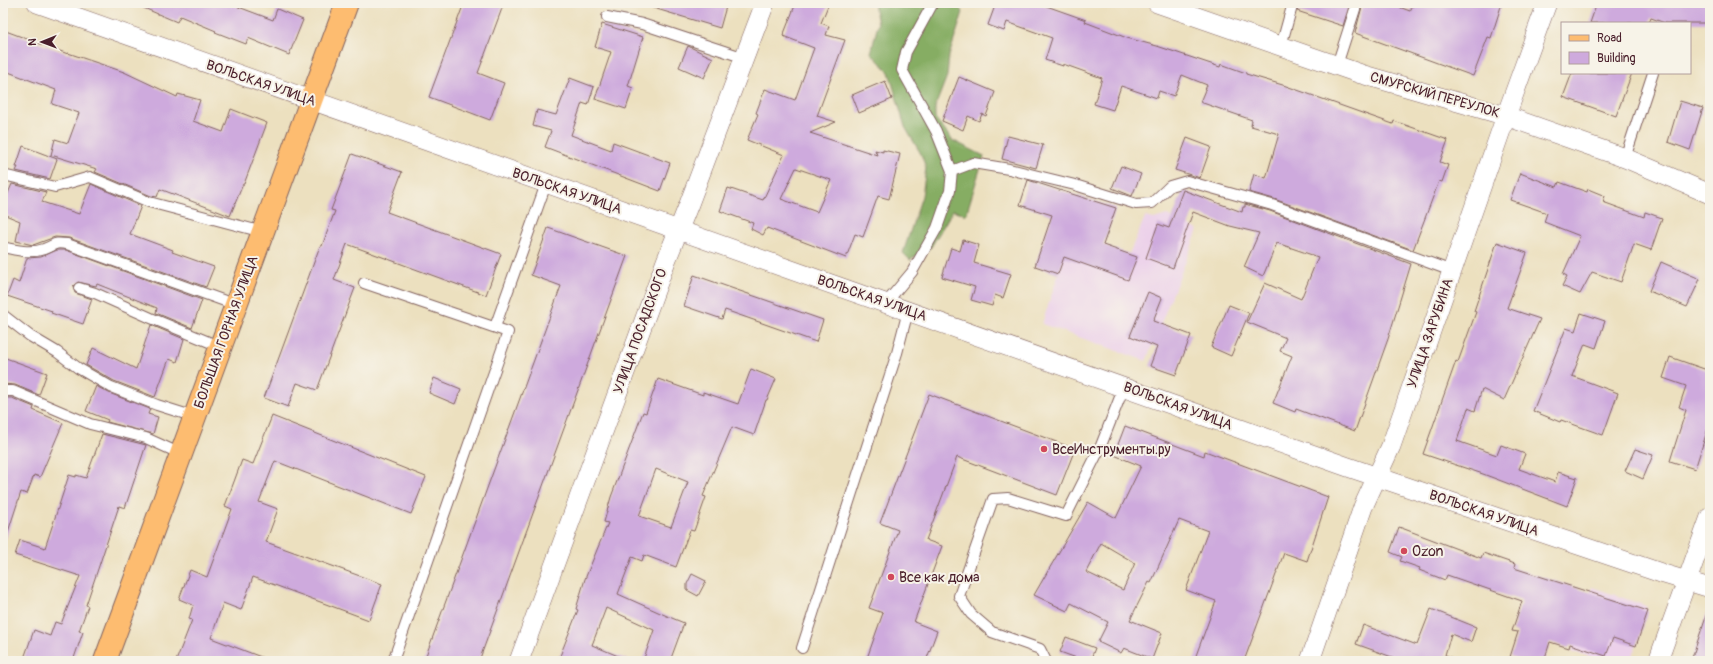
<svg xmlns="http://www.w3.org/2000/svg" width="1713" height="664" font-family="Pangolin,sans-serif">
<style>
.built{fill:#ecd1ea}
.forest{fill:#86ad63;stroke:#686647}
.building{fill:#ceaadd;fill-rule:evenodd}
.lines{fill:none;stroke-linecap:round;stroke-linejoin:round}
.service-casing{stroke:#83635f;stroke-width:12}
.minor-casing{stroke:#83635f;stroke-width:20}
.primary-casing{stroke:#83635f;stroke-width:24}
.service{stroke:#fff;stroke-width:10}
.minor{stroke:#fff;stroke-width:19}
.primary{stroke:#fdbc70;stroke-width:22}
.poi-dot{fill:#d1495b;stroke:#f7f3e8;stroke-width:1.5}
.labels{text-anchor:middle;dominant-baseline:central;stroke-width:4;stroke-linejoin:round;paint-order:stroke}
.street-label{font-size:14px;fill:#4a1f2b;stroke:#f7f3e8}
.poi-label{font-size:14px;fill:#4a1f2b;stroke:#f7f3e8;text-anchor:start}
</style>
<rect width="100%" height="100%" fill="#f7f3e8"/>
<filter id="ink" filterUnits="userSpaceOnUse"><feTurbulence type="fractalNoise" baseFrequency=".025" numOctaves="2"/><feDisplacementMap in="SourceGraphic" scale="8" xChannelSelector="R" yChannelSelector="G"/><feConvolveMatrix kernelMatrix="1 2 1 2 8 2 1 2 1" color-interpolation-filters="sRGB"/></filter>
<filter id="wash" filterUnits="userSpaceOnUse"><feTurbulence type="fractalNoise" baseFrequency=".012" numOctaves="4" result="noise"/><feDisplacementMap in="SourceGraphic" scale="16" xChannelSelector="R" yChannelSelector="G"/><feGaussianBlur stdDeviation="0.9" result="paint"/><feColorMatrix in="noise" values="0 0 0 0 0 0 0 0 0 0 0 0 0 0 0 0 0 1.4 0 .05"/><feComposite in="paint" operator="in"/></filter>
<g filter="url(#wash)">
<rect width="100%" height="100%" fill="#ece0bf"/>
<!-- built -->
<path class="built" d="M1167 215 1198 230 1146 361 1042 324 1071 236 1084 238 1129 254 1145 217 1154 219Z
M1592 587 1646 606 1648 611 1631 661H1603L1572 651Z"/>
<!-- forest -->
<path class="forest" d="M874 3H953L963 12 949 56 947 76 935 107V118L952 140 984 156 966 215 953 210 931 247 910 260 903 253 922 196 926 168 921 154 905 127 889 72 871 53 878 24Z"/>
<g id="blocks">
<!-- building -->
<path class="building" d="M132 3H228L273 20 277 9 303 20 289 55 248 38 246 44 215 32 216 31 180 16 177 22Z
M464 3H504L478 73 504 83 490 120 429 97Z
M650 3H727L720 28 650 7Z
M796 3H829L821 23 829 26 826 35 845 40 817 116 836 122 810 133 877 155 875 150 883 152V150L900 154 889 199 878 196 863 237 855 234 846 258 767 228 763 235 751 229 753 223 720 211 728 188 763 200 784 155 747 140 758 114 756 113 765 89 795 100 814 48 783 36ZM796 168 831 180 817 212 781 199Z
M996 3H1038L1086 20 1085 22 1127 38 1157 46 1220 67 1221 64 1246 73V74L1286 86 1393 124 1394 121 1448 140 1440 162 1448 165 1442 182 1439 181 1413 250 1274 199 1249 192 1254 174 1266 178 1279 134 1251 126 1252 120 1200 102 1207 85 1182 75 1174 96 1159 91 1157 98 1121 86 1113 110 1094 104 1102 78 1063 64V66L1045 60 1052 38 1007 22 1004 31 988 25Z
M1299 3H1350L1343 26 1297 11Z
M1363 3H1388L1410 11 1414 3H1502L1491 38 1488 37 1473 76 1355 33Z
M1597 3H1710V23H1665L1651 18 1649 23H1590Z
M602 24 643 37 628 86 633 88 626 109 595 99 611 52 595 47Z
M3 30 68 54V53L124 72 177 97 178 94 200 100 193 121 223 132 231 109 267 123 244 184H243L230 216 160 189 157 197 151 196 95 172 97 169 51 155 55 139 68 143 79 113 52 104 56 90 3 70Z
M688 46 713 58 704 78 679 67Z
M1572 73H1632L1616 116 1563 97Z
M959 77 995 92 986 116 982 114 979 121 968 116 963 130 942 121Z
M570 78 594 87 588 105 582 103 571 135 611 150 613 142 670 163 660 191 545 147 551 131 533 126 537 110 556 115Z
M885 81 892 99 859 113 852 95Z
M1680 101 1703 108 1690 150 1668 142Z
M1008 136 1043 145 1036 168 1002 159Z
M1187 138 1211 147 1200 178 1175 170Z
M23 146 57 159 50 179 16 171 18 167H16Z
M352 154 402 172 387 212 501 254 486 295 347 244 334 280 355 288 317 390 297 383 288 407 264 398 320 246H322L335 211 331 210Z
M1121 166 1141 174 1132 196 1112 188Z
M1520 173 1557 187 1559 182 1587 192 1588 189 1605 196 1603 202 1644 217 1645 212 1662 218 1651 250 1634 244 1621 282 1592 272 1580 294 1562 286 1567 276 1563 274 1580 236 1544 222 1547 213 1510 200Z
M1028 180 1116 208 1103 245 1137 257 1128 280 1064 257 1058 274 1035 266 1052 215 1020 205Z
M12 184 46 192 42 202 79 214 91 184 141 206 130 234 173 250 172 252 214 267 206 287 69 238 55 237 33 245 16 241 20 221 3 214V197L6 198Z
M1183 190 1242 212 1243 207H1245V204L1270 211 1411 264 1388 339 1355 431 1296 409 1295 412 1273 403 1292 356 1280 351 1286 338 1247 322 1265 283 1301 299 1318 257 1277 243 1263 276 1244 267 1259 233 1230 226 1193 212 1173 268 1146 258 1158 224 1169 228Z
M548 228 627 256 479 661H424L561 286 531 275Z
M963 240 979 245 974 263 1011 274 1003 298 995 295 992 306 971 300 975 287 942 277 951 248 960 251Z
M1497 242 1527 253 1507 308 1540 319 1504 400 1482 389 1475 411 1468 408 1457 441 1497 455 1501 445 1525 454 1519 469 1555 482 1558 472 1577 478 1567 506 1483 474 1423 454 1456 361 1458 362 1476 312 1474 311Z
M57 250H66L202 300 192 328 156 313 157 308 97 284 96 286 78 282 73 286 75 293 92 299 83 324 51 313 52 311 7 296 13 280 19 283 27 258 41 257Z
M1661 262 1700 279 1687 307 1649 291Z
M694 275 823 320 816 342 725 310 722 319 684 306Z
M1148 292 1162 298 1153 321 1191 335 1176 375 1150 366 1157 347 1130 336Z
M1229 305 1249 313 1231 356 1211 347Z
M1581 313 1605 321 1596 348 1585 344 1572 376 1618 393 1603 435 1561 420 1560 422 1533 411 1566 328 1575 331Z
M151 325 184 339 177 362 169 359 155 397 114 381 86 365 93 348 136 369Z
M3 357 47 373 39 395 15 385 3 384Z
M1670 357 1710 371V422L1695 469 1670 461 1686 410 1679 407 1686 386 1663 378Z
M751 369 776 379 767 400H766L754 435 732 427 703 496 706 497 694 531 690 530 676 567 644 555 642 561 632 557 618 594 667 616 684 623 670 661H643L654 630 606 608 592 645 630 661H558L578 610 576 609 585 579 608 523 604 522 611 497 643 412 646 413 658 379 703 395V392L738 404ZM656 469 688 482 671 527 639 516Z
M434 378 461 389 455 404 429 393Z
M96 386 109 393 150 409 148 414 158 417 153 434 107 422 108 420 86 411Z
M929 394 1075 449 1057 495 957 457 926 540 942 546 914 622 937 631 926 661H866L883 613 869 608 898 530 880 523Z
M3 398H12L34 407 33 410 63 423 40 477 34 475 27 494 21 492 6 538 3 537Z
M272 416 426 477 411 514 275 461 259 502 278 509 266 542 382 584 369 620 253 577 241 610 223 603 211 638 269 660 268 661H176L192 620 189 619 193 605 179 599 190 570 207 577 232 509 225 506 242 460 253 464Z
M1125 426 1204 456 1205 451 1328 497 1307 561 1284 553 1244 661H1194L1216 601 1186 590 1208 531 1179 520 1151 583 1149 582 1130 620 1162 633 1152 659 1124 648 1121 653 1098 642 1108 622 1071 603 1067 611 1034 595 1088 502 1116 518 1141 466 1114 455ZM1101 543 1135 563 1123 590 1086 572Z
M102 434 146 445 125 508 119 506 86 605 88 606 79 631 83 632 73 661H23L34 630 50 636 55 622 61 624 80 576 15 555 20 540 45 548 69 475 76 477V475L86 478Z
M1635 449 1653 455 1643 479 1625 471Z
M1399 527 1481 558 1483 553 1515 564 1514 568 1648 611 1636 646 1613 638 1606 656 1570 644 1569 648 1550 642 1544 661H1524L1510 657 1518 632 1512 631 1522 601 1447 575 1445 580 1419 570 1420 568 1400 561 1402 557 1390 552Z
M692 574 706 581 698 596 687 590V584Z
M1431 609 1476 627 1471 642 1451 634 1445 655 1456 659V661H1403L1356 644 1363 625 1417 645Z
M1707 613 1710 614V661H1691Z
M1066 637 1095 648 1090 661H1085L1060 652Z"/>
</g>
</g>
<g filter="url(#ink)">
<use href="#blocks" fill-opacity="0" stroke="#83635f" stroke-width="1"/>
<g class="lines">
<!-- service casing -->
<g class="service-casing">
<path id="service" d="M607 17 642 24 745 58
M1281 46 1293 3
M1337 65 1357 3
M1625 158 1653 73
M952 171 973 163 1009 169 1075 185 1136 204 1152 203 1170 186 1187 181 1272 205 1452 271
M3 175 55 187 90 177 149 202 263 232
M3 247C15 250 31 254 44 249 56 245 52 242 67 244L236 305
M364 283 508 332 393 661
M79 288 95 293 151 318 221 347
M886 303 912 272 937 228 950 191 952 171 936 131 902 70 906 52 933 3
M3 315 30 336 57 352 78 368 111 387 157 405 195 417
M495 327 546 184
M3 391H13L90 424 146 438 181 454
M802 648 897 353 908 311
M1046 661 1040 649 992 632 971 614 959 596 993 499 1008 498 1066 516 1100 448 1124 387"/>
</g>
<!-- minor casing -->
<g class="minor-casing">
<path id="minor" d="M37 3 1348 467 1664 574 1710 588
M1157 3 1361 74 1506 116 1625 158 1710 194
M519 661 666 261 689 204 765 3
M1310 661 1363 507 1391 446 1506 116 1547 3
M1658 661 1710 517"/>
</g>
<!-- primary casing -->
<g class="primary-casing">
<path id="primary" d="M105 661 347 3"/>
</g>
<!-- service -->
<use href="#service" class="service"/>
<!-- minor -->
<use href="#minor" class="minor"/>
<!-- primary -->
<use href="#primary" class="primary"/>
</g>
</g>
<!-- markers -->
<g class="poi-dot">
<circle cx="1044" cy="449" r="4"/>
<circle cx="1404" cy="551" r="4"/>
<circle cx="891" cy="577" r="4"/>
</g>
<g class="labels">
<!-- street labels -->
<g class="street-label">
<text transform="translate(261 83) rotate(19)">ВОЛЬСКАЯ УЛИЦА</text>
<text transform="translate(1435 95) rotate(16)">СМУРСКИЙ ПЕРЕУЛОК</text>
<text transform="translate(567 191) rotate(19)">ВОЛЬСКАЯ УЛИЦА</text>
<text transform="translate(872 298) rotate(19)">ВОЛЬСКАЯ УЛИЦА</text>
<text transform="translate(640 331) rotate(-70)">УЛИЦА ПОСАДСКОГО</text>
<text transform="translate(226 332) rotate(-70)">БОЛЬШАЯ ГОРНАЯ УЛИЦА</text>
<text transform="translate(1430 333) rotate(-71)">УЛИЦА ЗАРУБИНА</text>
<text transform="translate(1178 406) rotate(20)">ВОЛЬСКАЯ УЛИЦА</text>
<text transform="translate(1484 513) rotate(19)">ВОЛЬСКАЯ УЛИЦА</text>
</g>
<!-- poi labels -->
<g class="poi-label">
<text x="1052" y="449">ВсеИнструменты.ру</text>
<text x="1412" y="551">Ozon</text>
<text x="899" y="577">Все как дома</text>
</g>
</g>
<!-- margin -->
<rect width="1713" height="664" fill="none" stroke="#f7f3e8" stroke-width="16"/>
<!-- legend -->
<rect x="1561" y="22" width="130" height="52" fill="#f7f3e8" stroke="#b29e9c"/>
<rect x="1569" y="35" width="20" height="6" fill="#fdbc70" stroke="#b29e9c"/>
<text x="1597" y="42" font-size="12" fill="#4a1f2b">Road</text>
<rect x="1569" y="52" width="20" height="12" fill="#ceaadd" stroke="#b29e9c"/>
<text x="1597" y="62" font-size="12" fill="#4a1f2b">Building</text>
<!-- north arrow -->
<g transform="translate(42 42) rotate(269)" stroke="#f7f3e8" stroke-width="3" paint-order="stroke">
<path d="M0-3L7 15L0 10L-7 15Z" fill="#4a1f2b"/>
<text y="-6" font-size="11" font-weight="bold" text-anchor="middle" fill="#4a1f2b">N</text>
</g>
</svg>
